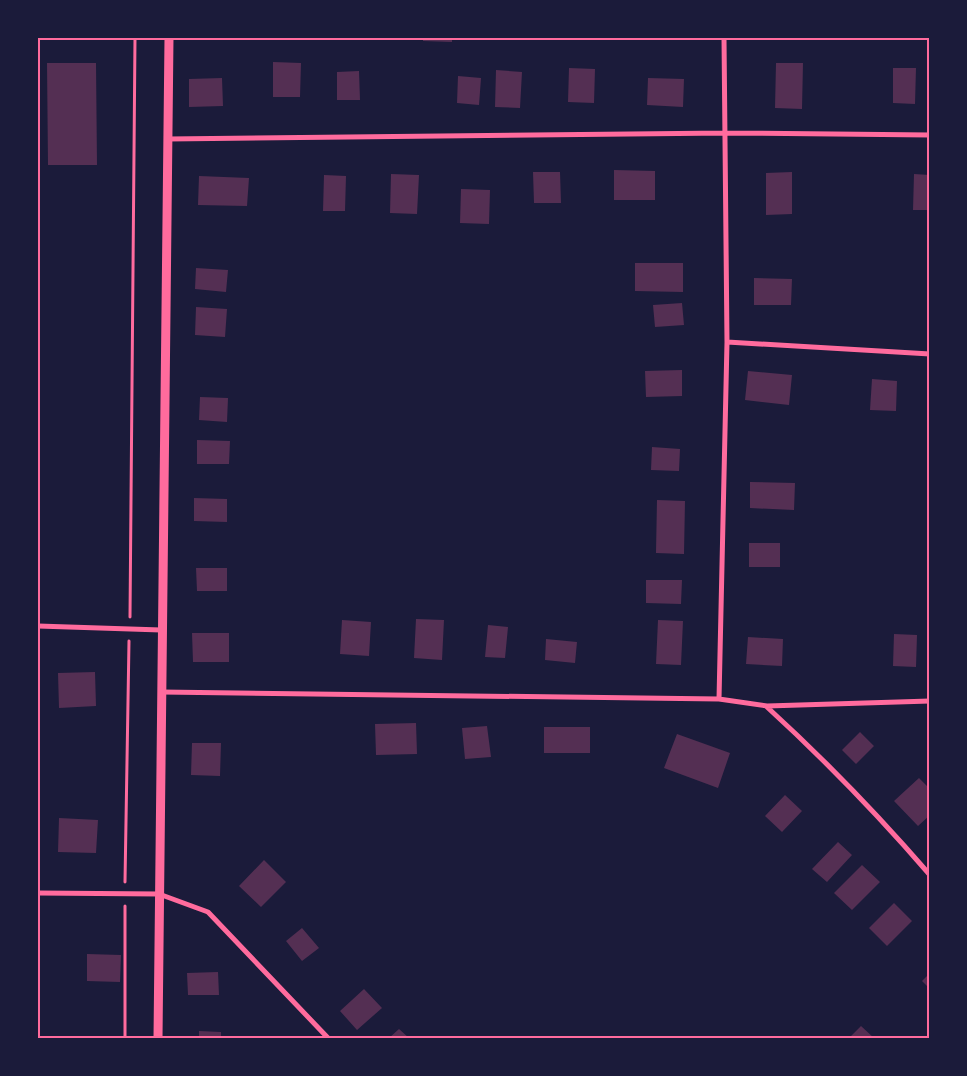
<svg xmlns="http://www.w3.org/2000/svg" width="967" height="1076" font-family="Rubik,sans-serif">
<style>
.building{fill:#542f53}
.lines{fill:none;stroke-linecap:round;stroke-linejoin:round}
.path{stroke:#ff6b9d;stroke-width:3}
.minor{stroke:#ff6b9d;stroke-width:5}
.tertiary{stroke:#ff6b9d;stroke-width:9}
.neatline{fill:none;stroke:#ff6b9d;stroke-width:2}
</style>
<rect width="100%" height="100%" fill="#1b1b3a"/>
<!-- building -->
<path class="building" d="M423 38H452V42L423 41Z
M273 62 301 63 300 97H273Z
M47 63H96L97 165H48Z
M776 63H803L802 109 775 108Z
M569 68 595 69 594 103 568 102Z
M893 68H916L915 104 893 103Z
M496 70 522 72 520 108 495 107Z
M359 71 360 100H337V72Z
M458 76 481 78 479 105 457 103Z
M222 78 223 106 189 107V79Z
M648 78 684 79 683 107 647 105Z
M614 170 655 171V200H614Z
M533 172H560L561 203H534Z
M792 172V214L766 215V173Z
M391 174 419 175 417 214 390 213Z
M914 174 930 175V210H913Z
M324 175 346 176 345 211H323Z
M199 176 249 178 247 206 198 205Z
M461 189 490 190 489 224 460 223Z
M635 263H683V292L635 291Z
M196 268 228 270 226 292 195 289Z
M754 278 792 279 791 305H754Z
M682 303 684 325 655 327 653 305Z
M196 307 227 309 225 337 195 335Z
M682 370V396L646 397 645 371Z
M748 371 792 375 789 405 745 400Z
M872 379 897 381 896 411 870 410Z
M200 397 228 398 227 422 199 420Z
M197 440 230 441 229 464H197Z
M652 447 680 449 679 471 651 470Z
M750 482 795 483 794 510 750 508Z
M194 498 227 499V522L194 521Z
M657 500 685 501 684 554 656 553Z
M749 543H780V567H749Z
M196 568H227V591H197Z
M646 580H682L681 604 646 603Z
M416 619 444 620 442 660 414 658Z
M342 620 371 622 369 656 340 654Z
M658 620 683 621 681 665 656 664Z
M488 625 508 627 505 658 485 657Z
M192 633H229V662H193Z
M894 634 917 635 916 667 893 666Z
M748 637 783 639 782 666 746 664Z
M546 639 577 642 575 663 545 660Z
M95 672 96 706 59 708 58 673Z
M416 723 417 754 376 755 375 724Z
M487 726 491 757 465 759 462 728Z
M544 727H590V753H544Z
M860 732 874 746 856 764 842 750Z
M677 734 730 753 718 788 664 768Z
M192 743H221L220 776 191 775Z
M919 778 930 789V815L918 826 894 801Z
M785 795 802 811 782 832 765 816Z
M59 818 98 820 96 853 58 852Z
M838 842 852 855 827 882 812 869Z
M264 860 286 882 261 907 239 886Z
M862 865 880 882 852 910 834 893Z
M894 903 912 921 887 946 869 928Z
M302 928 319 948 302 961 286 941Z
M87 954 121 955 120 982 87 981Z
M218 972 219 995H188L187 973Z
M930 973V989L922 981Z
M364 989 382 1008 357 1030 340 1011Z
M861 1026 874 1038H849Z
M399 1029 409 1038H389Z
M199 1031 221 1032V1038H199Z"/>
<g class="lines">
<!-- path -->
<path class="path" d="M130 617 135 38
M125 882 129 641
M125 1038V906"/>
<!-- minor -->
<path class="minor" d="M168 139 726 133 930 135
M727 342 930 354
M38 626 161 630
M161 692 719 699 767 706 930 701
M719 699 727 342 724 38
M767 707C825 760 879 816 930 875
M38 893 159 894 208 912 328 1038"/>
<!-- tertiary -->
<path class="tertiary" d="M158 1038 169 38"/>
</g>
<!-- border -->
<rect width="967" height="1076" fill="none" stroke="#1b1b3a" stroke-width="78"/>
<rect x="39" y="39" width="889" height="998" class="neatline"/>
</svg>
